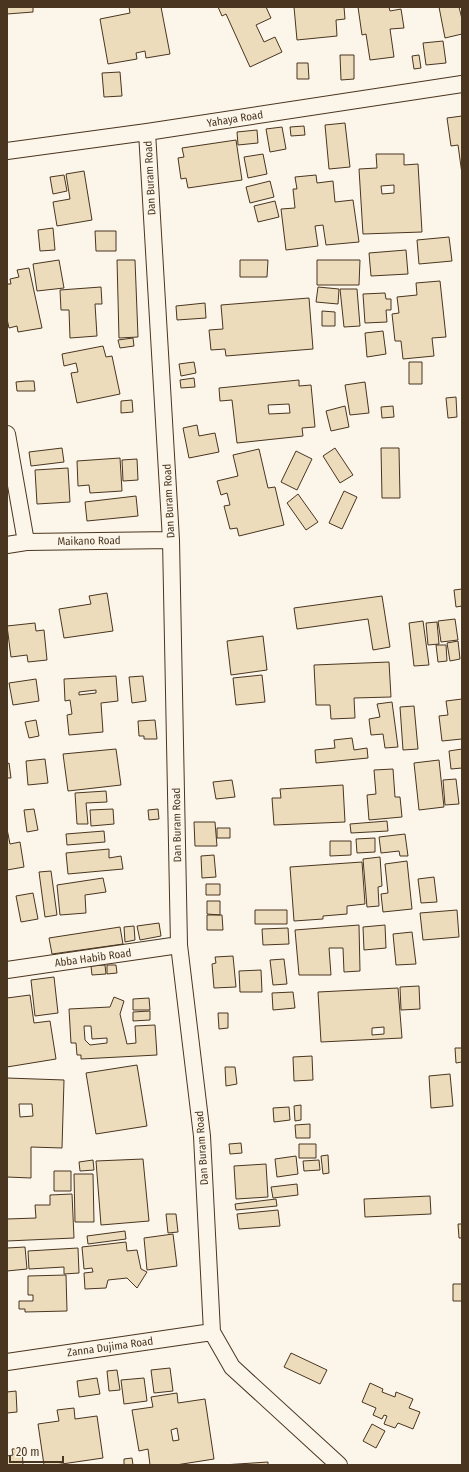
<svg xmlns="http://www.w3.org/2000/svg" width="469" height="1472" font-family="'Fira Sans Condensed',sans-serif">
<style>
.building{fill:#ecdcbc;stroke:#4a3520;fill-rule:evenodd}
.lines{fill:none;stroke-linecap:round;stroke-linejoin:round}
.street-casing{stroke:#4a3520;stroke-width:18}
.street{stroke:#fbf6e9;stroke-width:16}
.labels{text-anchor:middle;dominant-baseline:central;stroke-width:3;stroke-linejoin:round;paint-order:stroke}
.street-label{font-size:11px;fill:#4a3520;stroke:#fbf6e9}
</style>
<rect width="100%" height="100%" fill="#fbf6e9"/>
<!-- building -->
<path class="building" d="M7 7H33V12L7 14Z
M129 7H161L170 54 146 58 145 51 136 53 137 59 108 64 100 19 130 13Z
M218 7H266L271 18 256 25 264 42 275 37 282 52 250 67 226 14 222 16Z
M294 7H344L345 19 336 20 337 36 297 40Z
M358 7H389L390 11 401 9 404 28 390 29 394 57 370 60 366 34 362 35Z
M439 7H459L462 19V34L445 38Z
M443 41 446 63 426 65 423 43Z
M340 55H354V79L341 80Z
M419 55 421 68 414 69 412 56Z
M297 63H308L309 79H297Z
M120 72 122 96 104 97 102 73Z
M462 116V174L458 145 451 146 447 118Z
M345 123 350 167 329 169 325 125Z
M304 126 305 135 291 136 290 127Z
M282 127 286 149 270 152 266 129Z
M257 130 258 143 238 145 237 132Z
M236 140 242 180 188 188 186 178 181 179 178 158 184 157 182 148Z
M263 154 267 174 248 178 244 157Z
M376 154H404V165L418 164 422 232 363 234 359 169 377 168ZM394 185V193L382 194 381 186Z
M84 171 92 220 57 226 53 202 70 199 66 174Z
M64 175 67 191 53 194 50 177Z
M316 175 317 183 333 181 335 202 353 200 359 242 326 245 323 225 315 226 318 246 286 250 281 209 295 208 293 189H297L295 177Z
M270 181 274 197 250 203 246 187Z
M275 201 279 217 258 222 254 206Z
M53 228 55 250 40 251 38 230Z
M95 231H116V251H96Z
M449 237 452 261 419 264 417 240Z
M406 250 408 274 371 276 369 253Z
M59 260 64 288 37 291 33 264Z
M117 260H135L138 337 119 338Z
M240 260H268L267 277H240Z
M317 260H360L359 285H317Z
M29 268 42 328 18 332 17 326 9 328 7 319V284H11L10 279 19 277 17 270Z
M440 281 446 337 432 338 434 356 403 359 401 341H395L392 314 399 313 397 297 417 295 416 283Z
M101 287 102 304H95L97 336 70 338 69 310H61L60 290Z
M318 287 339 289 338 304 316 302Z
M340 289H357L360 326 344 327Z
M385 293 386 299H391V310H386L387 322 365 323 363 294Z
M309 298 313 349 226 356 225 349 211 350 209 330 223 329 221 305Z
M205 303 206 318 177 320 176 306Z
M322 311 335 312V326H322Z
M383 331 386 354 367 357 365 333Z
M133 338 134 346 120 348 118 340Z
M103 346 106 357 112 356 120 394 77 403 71 373 78 372 76 363 64 366 62 354Z
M194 362 196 373 181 376 179 364Z
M409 362H422V384H409Z
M194 378 195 387 181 388 180 380Z
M299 380V386L311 385 315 427 302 428 303 436 237 443 232 400 220 401 219 388ZM289 404 290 413 269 414 268 405Z
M26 381H34L35 391H17L16 382Z
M365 382 369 413 350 415 345 385Z
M456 397 457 417 448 418 446 398Z
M132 400 133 412 121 413V401Z
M345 406 349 427 331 431 326 411Z
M393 406 394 417 382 418 381 407Z
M197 425 199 436 215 433 219 452 189 458 183 428Z
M62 448 64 462 31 466 29 452Z
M335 448 353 475 340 483 323 456Z
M381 448H399L400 498H382Z
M259 449 268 488 275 487 284 525 239 536 237 528 230 529 224 506 230 505 227 493 221 495 217 481 238 476 233 455Z
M296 451 312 459 297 490 281 482Z
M120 458 122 491 90 493 89 485 78 486 77 461Z
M137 459 138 480 123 481 122 460Z
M68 468 70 502 37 504 35 470Z
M344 491 357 497 342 529 329 523Z
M298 494 318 522 306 530 287 503Z
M136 496 138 516 87 521 85 502Z
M462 589V606L456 607 454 590Z
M107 593 113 631 64 638 59 609 91 604 89 596Z
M382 596 390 647 373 650 368 619 297 629 294 608Z
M455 619 458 640 441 642 438 621Z
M423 621 429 665 414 666 409 623Z
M437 622 439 644 428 645 426 623Z
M35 623 36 631 44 630 47 660 28 662 27 655 11 657 7 626Z
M263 636 267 670 231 675 227 641Z
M458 641 460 659 450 661 447 643Z
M436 645H446L447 661 438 662Z
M389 662 391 697 354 698 355 718 331 719 330 705H316L314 665Z
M262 675 265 702 236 705 233 678Z
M116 676 118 701 101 703 103 732 69 735 67 715 72 714 70 700 65 701 64 679ZM96 690V693L79 695V692Z
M143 676 146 701 132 703 129 677Z
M36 679 39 701 13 705 9 683Z
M462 699V739L442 741 439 716 448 715 446 701Z
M392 702 398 747 385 748 383 734 371 735 369 719 380 717 377 704Z
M414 706 418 749 403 750 400 707Z
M36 720 39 736 29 738 25 722Z
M155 720 157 739H144V736H139L138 721Z
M352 738 354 750 367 748 368 758 316 763 315 750 335 748 334 740Z
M116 749 121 785 68 791 63 754Z
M462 749V768L451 769 449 751Z
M45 759 48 783 28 785 26 761Z
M439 760 444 807 419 810 414 763Z
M9 763 11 778H7V764Z
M393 769 395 797H400L402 817 369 820 367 795 376 794 374 770Z
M456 779 459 804 445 805 443 780Z
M232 780 235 797 216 799 213 782Z
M343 785 345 822 274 825 272 798H281L280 789Z
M106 791 107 802 86 803 88 824H77L75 793Z
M34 809 38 830 27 832 24 810Z
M113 809 114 824 91 826 90 810Z
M158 809 159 819 149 820 148 810Z
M387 821 388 831 351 833 350 824Z
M194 822H215L217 846H195Z
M217 828H230V838H217Z
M7 829 10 844 20 842 24 867 7 870Z
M104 831 105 842 67 845 66 834Z
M405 834 408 856H400L399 851 381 853 379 837Z
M375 838V852L357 853 356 839Z
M330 841H351V855L330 856Z
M109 849V858L121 856 123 869 68 874 66 853Z
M214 855 216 877 202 878 201 856Z
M380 857 382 886 378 887 379 906 367 907 363 859Z
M407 861 412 909 383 912 381 894 388 893 385 864Z
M362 862 365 904 347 906V914L323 916V919L294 921 290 867Z
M51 871 57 915 45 917 39 872Z
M434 877 437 902 421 903 418 879Z
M103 878 106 892 85 895 86 913 60 915 57 885Z
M206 884H220V895H206Z
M33 893 38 919 21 922 16 896Z
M207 901H220V915L207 914Z
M255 910H287V924H255Z
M457 910 459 937 423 940 420 913Z
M207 915H222L223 930H207Z
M159 923 161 936 140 940 137 926Z
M359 925 360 971 344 972 343 948H329L331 975H299L295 930Z
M385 925 386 948 364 950 363 927Z
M134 926 135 940 125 942 124 927Z
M120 927 123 944 52 954 49 938Z
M288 928 289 944 263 945 262 929Z
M412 932 416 964 396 965 393 934Z
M233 956 236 987 214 988 212 964 216 963 215 957Z
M284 959 287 984 273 985 270 960Z
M105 965 106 974 92 975 91 966Z
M107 965H116L117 973 107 974Z
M261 970 262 992H240L239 971Z
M54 977 58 1013 35 1016 31 980Z
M419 986 420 1009 401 1010 400 987Z
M398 988 402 1038 321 1042 318 992ZM384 1027V1034L372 1035V1028Z
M293 992 295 1008 273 1010 272 993Z
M30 995 34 1023 50 1021 56 1059 7 1067V998Z
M114 997 124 1001 120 1014 127 1044 136 1043 135 1026 155 1025 157 1055 81 1059V1055H77L76 1043H71L69 1009 110 1007ZM84 1026H91L92 1039 107 1038V1043L90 1045 85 1040Z
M149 998 150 1010H133V999Z
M150 1011V1020L133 1021V1012Z
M218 1013H228V1028L219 1029Z
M455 1048H462V1062L456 1063Z
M312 1056 313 1080 294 1081 293 1057Z
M137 1065 147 1126 96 1134 86 1073Z
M225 1067H235L237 1084 226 1086Z
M450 1074 453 1106 431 1108 429 1076Z
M7 1078 64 1080 62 1148 31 1147V1178L7 1177ZM19 1104H32L33 1116 20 1117Z
M301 1105V1120L295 1121 294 1106Z
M289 1107 290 1120 274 1122 273 1108Z
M310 1124V1138H296L295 1125Z
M241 1143 242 1153 230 1154 229 1144Z
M299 1144H316V1158H299Z
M328 1155 329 1173 323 1174 321 1156Z
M296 1156 298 1174 277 1177 275 1159Z
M143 1159 149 1221 101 1225 96 1161Z
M93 1160 94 1170 80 1171 79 1162Z
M319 1160 320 1170 304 1171 303 1161Z
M266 1164 268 1197 236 1199 234 1166Z
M54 1171H71V1191H54Z
M74 1174H93L94 1222H75Z
M297 1184 298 1195 273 1198 271 1187Z
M72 1194 74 1238 7 1241V1219L36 1218 35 1205H50V1195Z
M430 1196 431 1214 365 1217 364 1199Z
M276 1199 277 1206 236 1210 235 1204Z
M278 1210 280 1226 239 1229 237 1214Z
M166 1214H176L178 1232 168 1233Z
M458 1224H462V1238H459Z
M125 1231 126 1239 88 1244 87 1236Z
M173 1234 177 1266 147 1270 144 1238Z
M126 1242 127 1251 137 1250 141 1269 147 1272 137 1288 127 1278 108 1280 106 1288 85 1289 84 1273 93 1272 92 1268 84 1269 82 1247Z
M25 1247 27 1269 7 1271V1248Z
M78 1248 79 1273 64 1274V1267L29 1269 28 1251Z
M66 1275 67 1311 25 1312V1309H19V1301H33V1295H28V1276Z
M453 1284H462V1301H453Z
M291 1353 327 1370 320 1384 284 1367Z
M170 1368 173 1391 154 1393 151 1370Z
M117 1370 120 1390 109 1391 107 1371Z
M97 1378 100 1394 79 1397 77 1381Z
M144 1378 147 1401 124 1404 121 1380Z
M370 1383 383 1389 382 1392 395 1397 396 1392 413 1399 409 1408 420 1412 413 1429 398 1423 395 1428 384 1424 387 1416 384 1415 382 1419 373 1415 376 1408 362 1402Z
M16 1391 17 1412 7 1413V1392Z
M177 1393 178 1403 205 1399 214 1459 176 1465H150L148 1449 139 1451 132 1410 153 1407 151 1397ZM177 1428 179 1440 173 1441 171 1430Z
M74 1408 75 1419 97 1416 103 1458 55 1465H44L38 1424 59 1421 57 1410Z
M372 1424 385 1431 376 1448 363 1441Z
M22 1448 23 1465H7V1456L13 1455 12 1449Z
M132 1458 133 1465H124V1459Z
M268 1462V1465H223Z"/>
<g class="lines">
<!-- street casing -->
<g class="street-casing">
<path id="street" d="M147 132 171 540 179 945 202 1136 212 1332 232 1367 339 1465
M7 151 147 132 462 84
M7 434 26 542
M7 545 26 542 171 540
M7 970 179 945
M7 1362 212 1332"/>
</g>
<!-- street -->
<use href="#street" class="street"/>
</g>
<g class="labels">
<!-- street labels -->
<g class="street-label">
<text transform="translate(235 119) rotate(-9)">Yahaya Road</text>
<text transform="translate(150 178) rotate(-93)">Dan Buram Road</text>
<text transform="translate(169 501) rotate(-93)">Dan Buram Road</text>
<text transform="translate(89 541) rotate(-1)">Maikano Road</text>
<text transform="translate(177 825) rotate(-91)">Dan Buram Road</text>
<text transform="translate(93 958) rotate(-8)">Abba Habib Road</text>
<text transform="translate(202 1148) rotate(-94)">Dan Buram Road</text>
<text transform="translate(110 1347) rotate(-8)">Zanna Dujima Road</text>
</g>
</g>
<!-- border -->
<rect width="469" height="1472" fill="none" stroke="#4a3520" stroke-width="16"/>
<!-- scale -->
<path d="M10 1456v6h53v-6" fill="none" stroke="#4a3520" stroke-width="2"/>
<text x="16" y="1456" font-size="12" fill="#4a3520" stroke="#fbf6e9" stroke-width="3" paint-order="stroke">20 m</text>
</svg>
